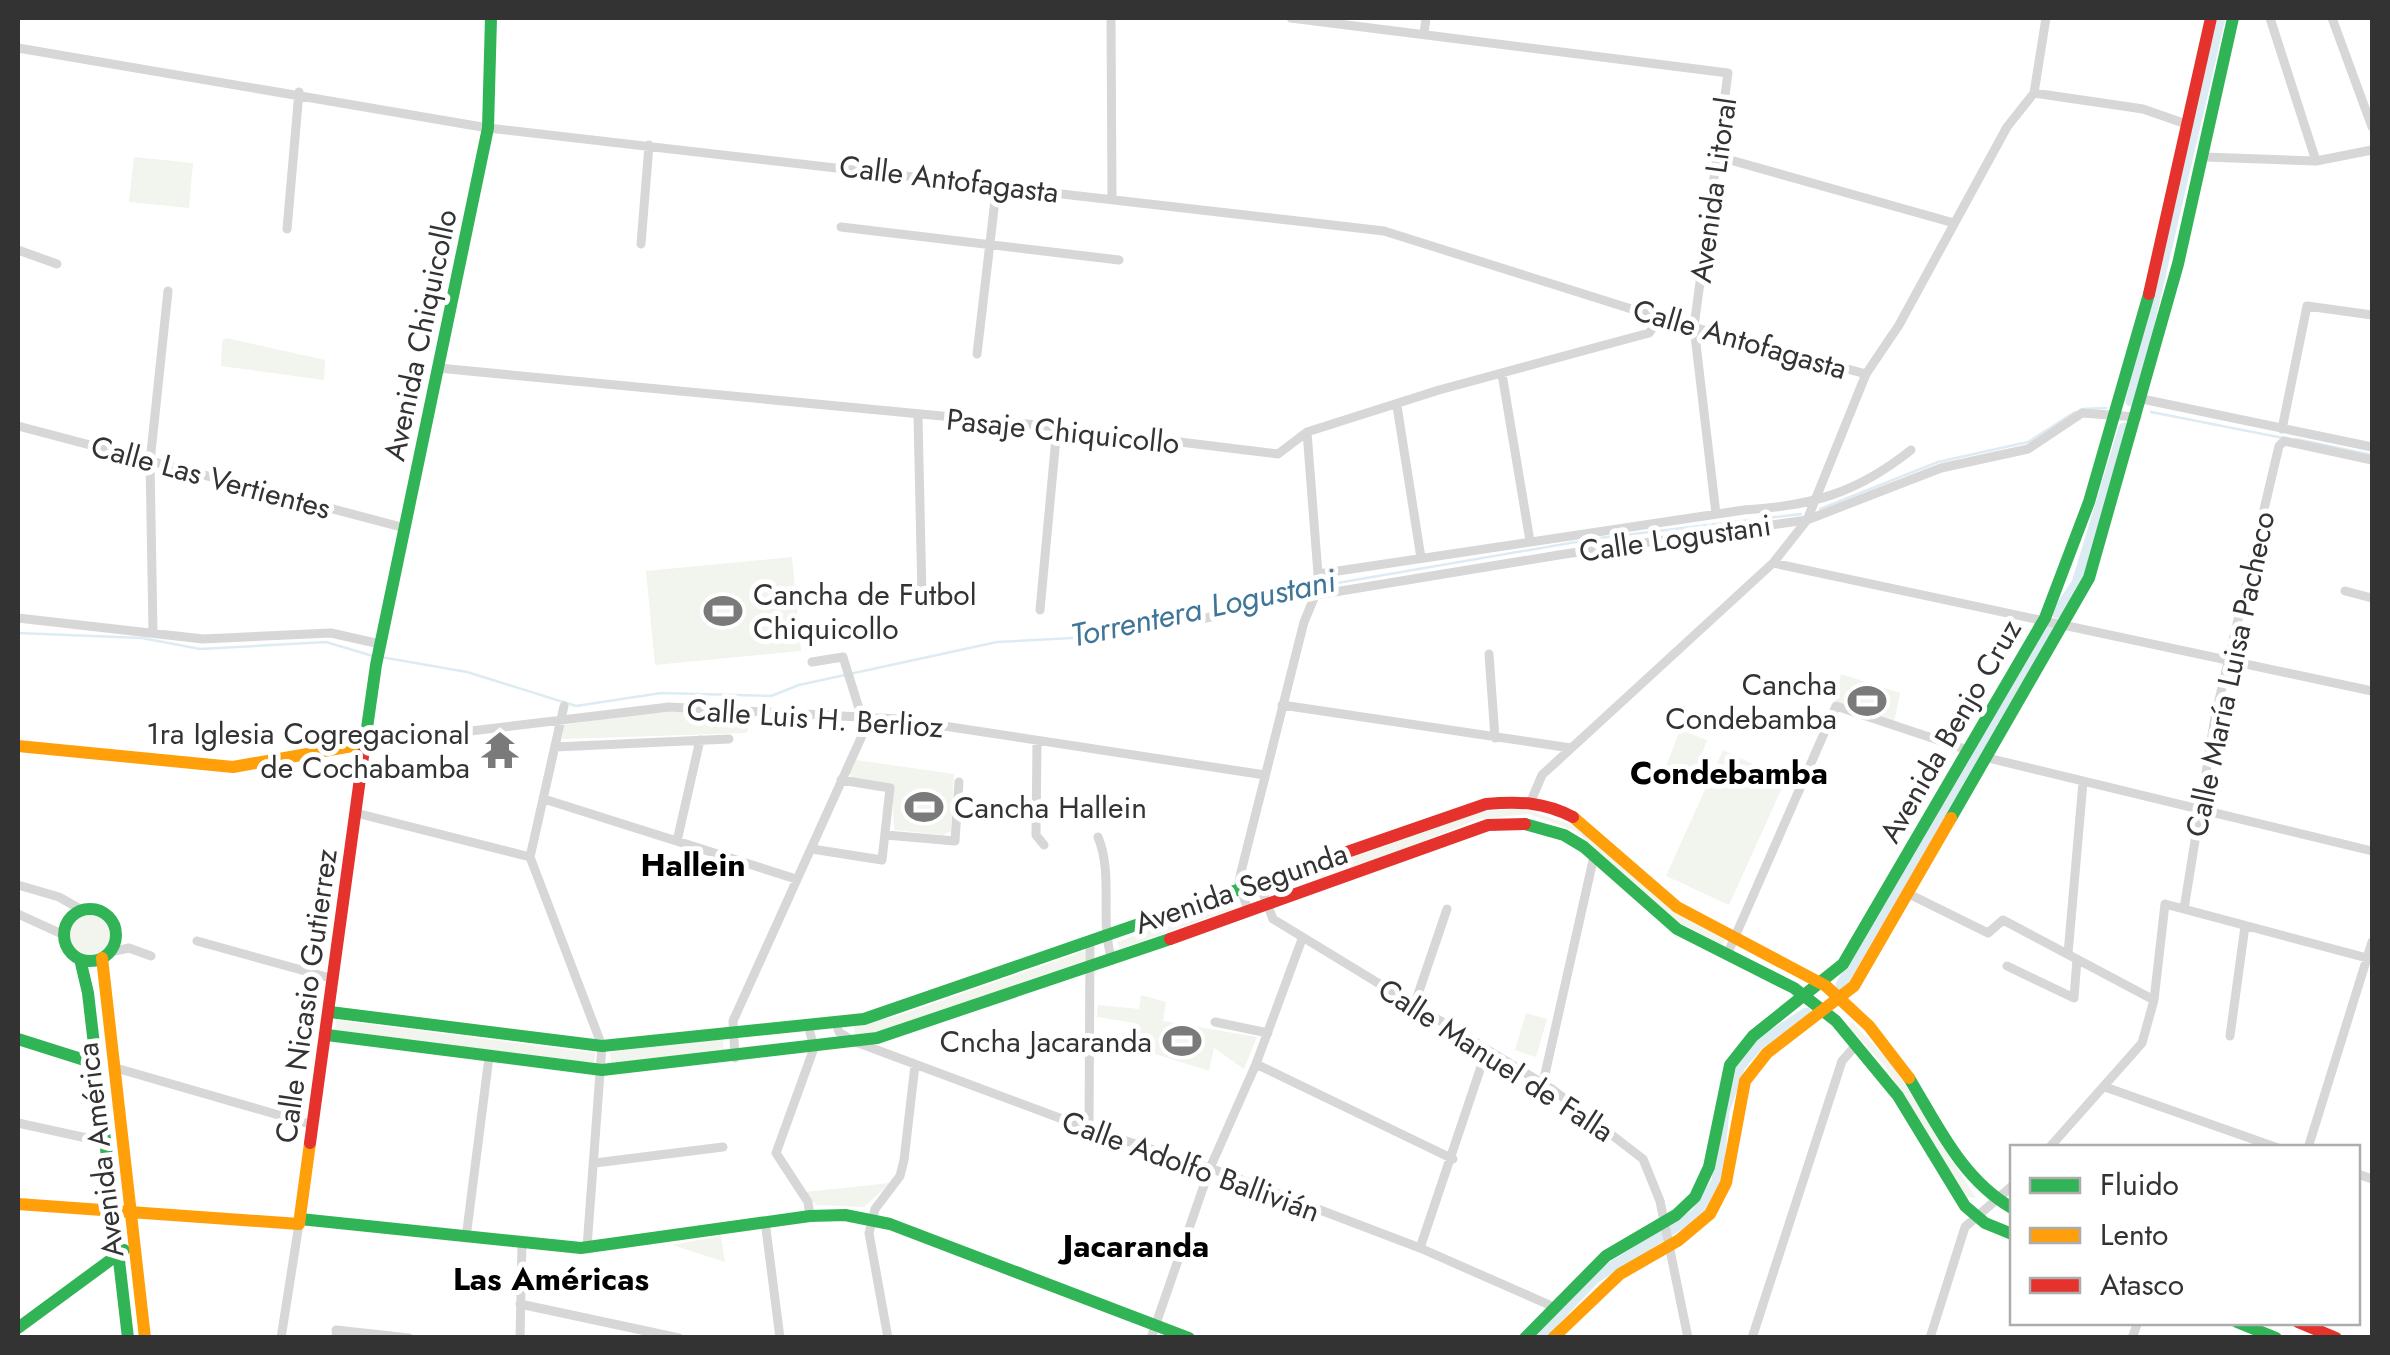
<svg xmlns="http://www.w3.org/2000/svg" width="2390" height="1355" font-family="Jost,sans-serif">
<style>
.green{fill:#f1f5ed}
.lines{fill:none;stroke-linecap:round;stroke-linejoin:round}
.stream{stroke:#ddebf3;stroke-width:2.5}
.canal{stroke:#ddebf3;stroke-width:11}
.street{stroke:#d7d7d7;stroke-width:9}
.fast{stroke:#30b455;stroke-width:12}
.slow{stroke:#ff9f0a;stroke-width:12}
.jam{stroke:#e5322d;stroke-width:12}
.labels{text-anchor:middle;dominant-baseline:central;stroke-width:10;stroke-linejoin:round;paint-order:stroke}
.street-label{font-size:30px;fill:#333;stroke:#fff}
.poi-label{font-size:30px;fill:#333;stroke:#fff;text-anchor:end}
.water-label{font-size:32px;font-style:italic;fill:#3f7597;stroke:#fff}
.neighbourhood-label{font-size:32px;font-weight:bold;fill:#000;stroke:#fff}
</style>
<rect width="100%" height="100%" fill="#fff"/>
<!-- green -->
<path class="green" d="M134 157 193 163 189 208 129 202Z
M226 338 325 360 324 380 221 366 222 341Z
M792 557 801 651 655 665 646 571Z
M1841 674 1900 693 1894 723 1835 701Z
M663 711 756 715 746 733 562 739 564 725Z
M1680 730 1707 740 1690 787 1662 777Z
M1723 750 1786 779 1729 905 1666 876Z
M856 760 954 774 951 831 943 835 894 830 892 786 852 779 849 772Z
M1520 808 1579 827 1669 909 1725 940 1722 945 1671 918 1576 831 1529 814 1478 819 1392 854 1274 892V885L1481 812Z
M1229 902 1232 909 1120 949 1117 942Z
M69 934a21 21 0 1 1 42 0a21 21 0 1 1-42 0Z
M1085 951V961L880 1031 855 1035 854 1025 894 1017Z
M1141 995 1166 1002 1163 1021 1257 1037 1244 1069 1214 1048 1209 1071 1133 1047 1135 1023 1097 1017 1098 1005 1139 1009Z
M1526 1013 1547 1019 1536 1057 1515 1050Z
M336 1020 595 1053 594 1064 335 1030Z
M1852 1022 1892 1064 1976 1198 1967 1197 1886 1068 1849 1027Z
M723 1039 724 1051 611 1064 610 1052Z
M890 1183 864 1207 816 1205 805 1192Z
M721 1236 725 1262 672 1245Z"/>
<g class="lines">
<!-- stream -->
<path class="stream" d="M2082 409 2106 408
M2151 412 2283 438
M2296 439 2372 455
M1820 509 1938 462 2028 442 2075 412
M1320 586 1599 538 1801 514
M1267 600 1312 587
M18 633 142 638 200 649 326 642 373 656
M381 657 467 672 576 706 661 693 771 696 799 685 997 642 1091 637 1201 615"/>
<!-- canal -->
<path class="canal" d="M2131 401 2220 18
M2057 613 2077 583 2124 428
M1841 985 2050 628
M1538 1338 1595 1278 1696 1214 1717 1181 1724 1111 1740 1066 1759 1044 1806 1013"/>
<!-- street -->
<path class="street" d="M1111 18 1112 198
M1291 18 1728 73 1694 327 1716 514
M2270 18 2316 161
M2332 18 2372 127
M1424 33 1426 18
M18 48 488 128 1384 231 1660 318 1866 374
M2034 93 2143 109 2189 125
M1716 156 1954 223
M2205 157 2316 161 2372 150
M841 227 1119 260
M287 229 299 92
M641 244 649 145
M18 250 57 264
M977 354 997 183
M438 368 1057 427 1278 454 1307 432 1439 390 1649 333 1660 318
M1502 374 1530 541
M2142 399 2372 447
M1397 406 1421 558
M918 417 922 597
M18 426 405 528
M2282 429 2307 306 2372 315
M1773 563 2372 691
M1318 574 1744 510C1812 506 1857 493 1911 450
M2345 591 2372 598
M1040 610 1057 427
M18 618 203 639 331 633 380 644
M1197 620 1280 601 1565 554 1807 520 1941 468 2028 449 2082 413 2137 417
M153 632 150 462 168 291
M1489 654 1495 738
M812 662 843 657 862 718
M1282 705 1571 748
M564 706 530 857 602 1046 587 1247
M1037 741 1036 835 1044 845
M364 744 669 707 898 719 1265 775
M555 747 729 739
M1988 758 2372 851
M544 799 796 879
M1531 801 1542 775 1773 563 1807 520 1866 374 1899 325 2007 127 2034 93 2046 18
M356 813 530 857
M886 835 955 841 959 782
M1098 837C1114 876 1099 920 1112 960
M677 841 700 740
M812 849 882 860 890 788 841 780
M1259 883 1273 919 1552 1089 1643 1159 1660 1201 1688 1338
M18 885 59 897 82 910
M1911 895 1988 933 2003 920 2154 1000
M2184 909 2215 717 2279 446 2284 441 2372 460
M1248 910 1239 883 1241 872 1304 622 1317 591 1318 574 1307 432
M18 914 64 935
M197 941 334 979
M110 952 129 948 151 956
M2068 954 2083 782
M1727 955 1836 706 1968 750
M2007 966 2074 998 2077 959
M1414 1006 1447 909
M835 1021 839 1032 853 1041 1089 1129 1210 1168 1420 1248 1554 1307
M1215 1022 1268 1033
M808 1024 814 1048 776 1153 808 1202 810 1216
M2230 1036 2245 926
M735 1058 733 1021 870 718
M1256 1064 1453 1159
M116 1068 313 1125
M1543 1083 1594 856
M2105 1087 2278 1148
M18 1123 105 1142
M1089 1129 1090 943
M2049 1148 2142 1043 2154 1000 2165 904 2367 958
M2308 1148 2372 942
M595 1163 723 1147
M2358 1174 2372 1179
M765 1221 780 1338
M466 1238 489 1057
M1420 1248 1487 1049
M520 1304 679 1338
M281 1338 299 1224
M337 1338 336 1330 409 1338
M520 1338 522 1243
M888 1338 869 1233 875 1209 900 1176 904 1160 915 1065
M1151 1338 1210 1168 1256 1064 1302 939
M1752 1338 1842 1061 1857 1044
M1930 1338 1965 1227 2012 1186
M2132 1338 2138 1322"/>
<!-- fast -->
<path class="fast" d="M365 742 376 665 488 128 491 18
M1951 818 2089 578 2178 264 2233 18
M1525 824 1564 835 1584 847 1677 929 1794 988 1836 1021 1898 1096 1965 1206 1985 1223 2012 1234
M64 935a26 26 0 1 1 52 0a26 26 0 1 1-52 0Z
M80 959 88 993 128 1338
M330 1012 602 1046 864 1019 1246 887
M327 1035 602 1070 877 1038 1170 939
M18 1039 97 1064
M1909 1078C1938 1126 1962 1179 2012 1208
M300 1219 581 1248 810 1216 845 1215 890 1224 1189 1338
M2237 1322 2276 1338
M18 1328 124 1250
M1525 1338 1606 1256 1676 1215 1695 1197 1709 1167 1730 1065 1753 1036 1843 964 2045 618 2089 502 2149 294"/>
<!-- slow -->
<path class="slow" d="M18 746 233 767 364 744
M1573 817 1677 907 1826 986 1869 1026 1909 1078
M102 958 145 1338
M18 1204 299 1224 310 1143
M1553 1338 1620 1274 1679 1240 1710 1214 1726 1183 1745 1081 1767 1053 1854 986 1951 818"/>
<!-- jam -->
<path class="jam" d="M2149 294 2211 18
M1246 887 1486 804C1519 801 1544 802 1573 817
M1170 939 1488 825 1525 824
M310 1143 365 742
M2298 1322 2336 1338"/>
</g>
<!-- icons -->
<defs>
<g id="stadium-bare" transform="scale(3)"><path d="M0-5a6.5 5 0 1 0 0 10a6.5 5 0 1 0 0-10ZM-3.5-1.8h7v3.6h-7Z" fill="#7a7a7a" stroke="#fff" stroke-width="2.5" paint-order="stroke"/></g>
<g id="temple-bare" transform="scale(3)"><path d="M0-6L5-2H3V0L6.5 2.5H4V6H1.5V3h-3V6H-4V2.5H-6.5L-3 0V-2H-5Z" fill="#7a7a7a" stroke="#fff" stroke-width="2.5" paint-order="stroke"/></g>
</defs>
<g fill-rule="evenodd">
<use href="#stadium-bare" x="723" y="611"/>
<use href="#stadium-bare" x="1867" y="701"/>
<use href="#temple-bare" x="500" y="750"/>
<use href="#stadium-bare" x="924" y="807"/>
<use href="#stadium-bare" x="1182" y="1041"/>
</g>
<g class="labels">
<!-- street labels -->
<g class="street-label">
<text transform="translate(949 179) rotate(7)">Calle Antofagasta</text>
<text transform="translate(1713 190) rotate(-82)">Avenida Litoral</text>
<text transform="translate(420 335) rotate(-78)">Avenida Chiquicollo</text>
<text transform="translate(1740 339) rotate(16)">Calle Antofagasta</text>
<text transform="translate(1063 431) rotate(6)">Pasaje Chiquicollo</text>
<text transform="translate(211 477) rotate(15)">Calle Las Vertientes</text>
<text transform="translate(1675 538) rotate(-8)">Calle Logustani</text>
<text transform="translate(2230 674) rotate(-78)">Calle María Luisa Pacheco</text>
<text transform="translate(815 718) rotate(4)">Calle Luis H. Berlioz</text>
<text transform="translate(1950 731) rotate(-60)">Avenida Benjo Cruz</text>
<text transform="translate(1241 888) rotate(-19)">Avenida Segunda</text>
<text transform="translate(306 996) rotate(-82)">Calle Nicasio Gutierrez</text>
<text transform="translate(1496 1060) rotate(33)">Calle Manuel de Falla</text>
<text transform="translate(100 1150) rotate(-97)">Avenida América</text>
<text transform="translate(1191 1166) rotate(20)">Calle Adolfo Ballivián</text>
</g>
<!-- poi labels -->
<g class="poi-label">
<text x="753" y="594" text-anchor="start">Cancha de Futbol<tspan x="753" dy="34">Chiquicollo</tspan></text>
<text x="1837" y="684">Cancha<tspan x="1837" dy="34">Condebamba</tspan></text>
<text x="470" y="733">1ra Iglesia Cogregacional<tspan x="470" dy="34">de Cochabamba</tspan></text>
<text x="954" y="807" text-anchor="start">Cancha Hallein</text>
<text x="1152" y="1041">Cncha Jacaranda</text>
</g>
<!-- water labels -->
<g class="water-label">
<text transform="translate(1203 608) rotate(-12)">Torrentera Logustani</text>
</g>
<!-- neighbourhood labels -->
<g class="neighbourhood-label">
<text x="1729" y="773">Condebamba</text>
<text x="693" y="865">Hallein</text>
<text x="1136" y="1246">Jacaranda</text>
<text x="551" y="1279">Las Américas</text>
</g>
</g>
<!-- border -->
<rect width="2390" height="1355" fill="none" stroke="#333333" stroke-width="40"/>
<!-- legend -->
<rect x="2010" y="1145" width="350" height="180" fill="#ffffff" stroke="#adadad" stroke-width="2.5"/>
<rect x="2030" y="1178" width="50" height="15" fill="#30b455" stroke="#adadad" stroke-width="2.5"/>
<text x="2100" y="1195" font-size="30" fill="#333333">Fluido</text>
<rect x="2030" y="1228" width="50" height="15" fill="#ff9f0a" stroke="#adadad" stroke-width="2.5"/>
<text x="2100" y="1245" font-size="30" fill="#333333">Lento</text>
<rect x="2030" y="1278" width="50" height="15" fill="#e5322d" stroke="#adadad" stroke-width="2.5"/>
<text x="2100" y="1295" font-size="30" fill="#333333">Atasco</text>
</svg>
